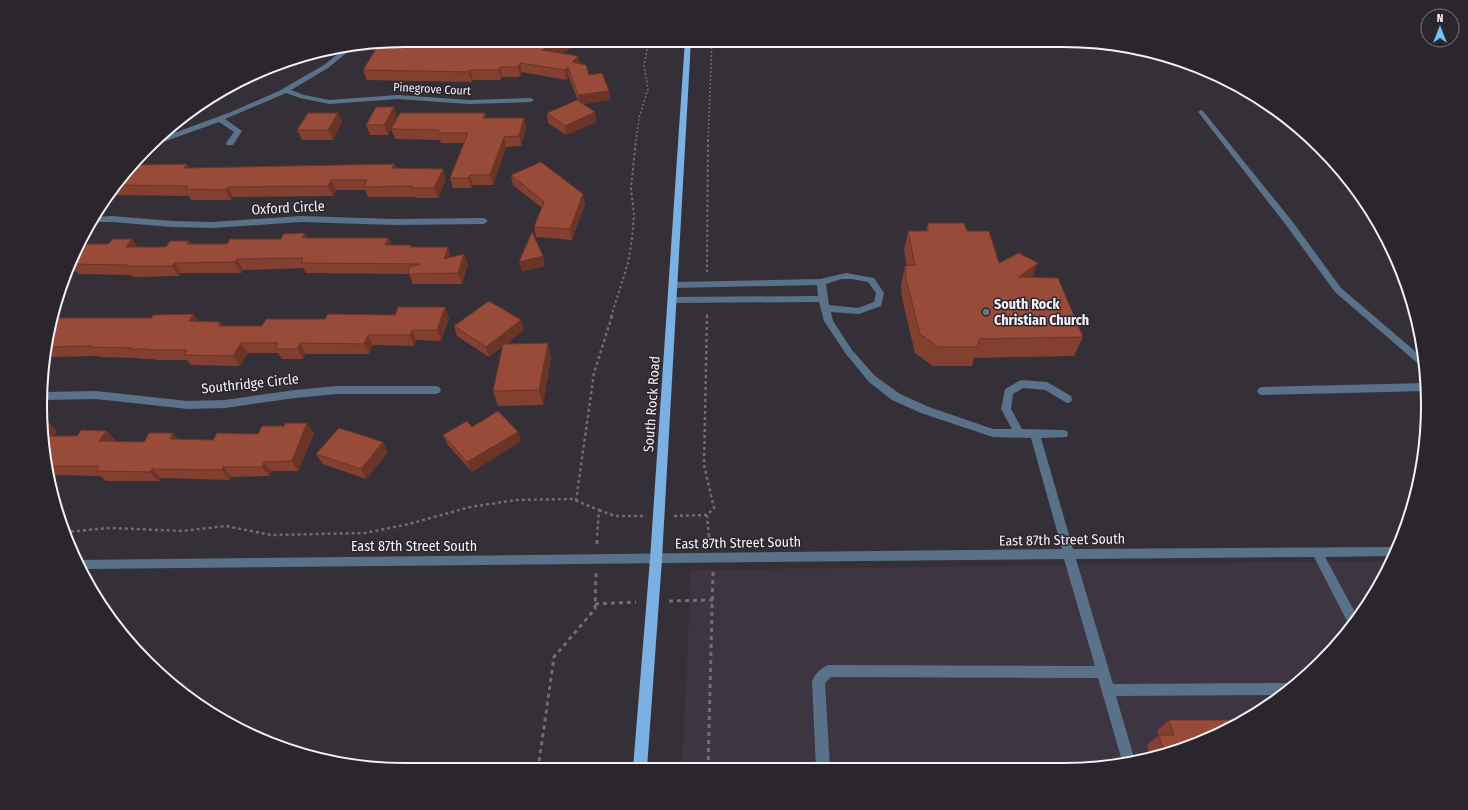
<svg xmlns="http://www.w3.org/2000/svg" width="1468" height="810" font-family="'Fira Sans Condensed',sans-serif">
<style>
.built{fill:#3e3543}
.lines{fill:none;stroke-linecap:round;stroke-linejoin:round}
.path-far3{stroke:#716d74;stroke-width:1.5;stroke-dasharray:2 2;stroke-linecap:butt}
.path-far2{stroke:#716d74;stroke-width:2;stroke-dasharray:2.5 2.5;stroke-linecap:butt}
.path-far1{stroke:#716d74;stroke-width:2.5;stroke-dasharray:3 3;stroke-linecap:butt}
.path{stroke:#716d74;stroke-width:3;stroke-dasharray:4 4;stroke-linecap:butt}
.minor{fill:#59728a;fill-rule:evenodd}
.major{fill:#7bb0e2;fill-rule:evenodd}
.wall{fill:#834030}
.shaded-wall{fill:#6a3427}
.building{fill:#984b38;stroke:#6a3427}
.worship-dot{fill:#6b7280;stroke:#2b262e;stroke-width:1.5}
.labels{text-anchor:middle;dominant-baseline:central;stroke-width:3;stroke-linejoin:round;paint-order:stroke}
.far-street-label{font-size:12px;fill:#f5f2f7;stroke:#2b262e}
.street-label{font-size:14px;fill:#f5f2f7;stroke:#2b262e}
.poi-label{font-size:14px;font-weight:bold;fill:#f5f2f7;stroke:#2b262e;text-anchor:start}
.rim{fill:none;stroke:#f5f2f7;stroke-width:2}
</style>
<rect width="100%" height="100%" fill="#353038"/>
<!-- built -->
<path class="built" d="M1391 561 1379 587 1337 646 1266 708 1181 751 1110 767 682 768 691 570Z"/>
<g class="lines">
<!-- path-far3 -->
<path class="path-far3" d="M636 141 639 118 648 89 644 65 649 40
M708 141 712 40"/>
<!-- path-far2 -->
<path class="path-far2" d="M707 272 708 140
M611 317 628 263 632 239 634 215 631 188 636 140
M707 317V313"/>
<!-- path-far1 -->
<path class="path-far1" d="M576 501 594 373 612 316
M599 510 615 516H643
M707 515 709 537
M674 516 707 515 714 508 704 465 707 316
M65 532 110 528 182 531 226 526 271 535 365 533 409 524 470 507 516 500 572 499 599 510 597 537"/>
<!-- path -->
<path class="path" d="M709 536 710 543
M597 544V536
M669 601 713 600
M595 604 636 602
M708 768 713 572
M538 769 554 657 595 609 596 573"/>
<!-- minor -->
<path class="minor" d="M350 49 349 51 328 68 291 90 304 95 329 100 398 95 469 100 531 98 534 100 531 102 469 104 398 99 329 104 300 98 286 93 225 119 242 131 233 145H227L226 143 234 132 219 122 163 142H158L163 137 231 112 279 91 324 65 343 50Z
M1201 110 1203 111 1292 221 1341 288 1423 358 1425 368 1422 367 1335 292 1286 225 1199 113 1198 112Z
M112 216 172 221 212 222 301 216 394 219 484 218 488 221 484 224 394 225 301 222 212 228 172 227 112 222H92L95 217Z
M846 273 874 278 884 293 881 306 859 314 831 312 833 321 852 350 875 376 900 394 929 407 993 429H1012L1001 409 1005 389 1021 380 1047 382 1071 396 1072 399 1071 402 1067 403 1045 390 1023 388 1013 394 1011 409 1022 429 1063 430 1067 431 1068 434 1067 437 1041 438 1073 549 1398 547 1393 556 1325 557 1358 618 1350 627 1314 557 1076 559 1113 684 1288 683 1293 685 1281 695 1116 696 1135 761 1123 764 1098 678 831 677 825 683 830 768H816L812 681C815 674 821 668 828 665L1095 666 1064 559 83 569 77 560 1062 549 1031 438 993 437 921 413 892 400 869 382 846 354 824 321 819 302 672 303 668 300 672 297 818 296 817 285 674 288 670 285 674 282 820 279ZM841 279H851L868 282 876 293 874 302 858 308 829 305 826 284Z
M1427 383V391L1262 395 1259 394 1257 391 1259 388 1262 387Z
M337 386H436L439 387 441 390 439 393 436 394H337L295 398 225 408 188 409 96 399 44 400V392L96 391 188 401 225 400 295 390Z"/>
<!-- major -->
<path class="major" d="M685 40H691L662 559 647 768H633L650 559Z"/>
</g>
<!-- wall -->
<path class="wall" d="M405 40H589L560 53 578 56 579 64 589 75 609 91 610 100 583 104 596 122 566 135 548 123 547 113 578 101 569 77 566 80 522 72 520 77H502L501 80H473L472 82 367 80 363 70Z
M307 56 302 63H281L287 59Z
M338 113 342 122 333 140H302L297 130Z
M485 113 486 118 526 128 521 146 506 147 493 185H473L471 188H453L450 178 464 143H441L440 140 395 139 391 129Z
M397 117 388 135H370L366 125Z
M394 164 396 168 446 179 438 198H416V197H368L365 190H336L333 196 233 197 231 200H191L189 196 111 195 109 194 137 165 189 168Z
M511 175 585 204 572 240 536 237 534 227 542 208 513 185Z
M928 223 967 231 999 263 1033 277 1083 337 1074 356 974 358 972 366H933L915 353 902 298 901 285 905 266H907L904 251 908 231H926Z
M307 238H388L391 245 412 247 451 257 464 254 468 264 462 284H413L409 274 306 273 303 268 243 270 241 273H181L179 276 133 277 132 275 78 274 76 271H70L83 244H108L132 239 137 247H166L191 244H227L281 239Z
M445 307 449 318 441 341 416 340 414 346 373 345 369 354H306L303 359H282L278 353H248L240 366 191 365 187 360H155L154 359H140L138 358 100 357 99 356 48 357 52 318H151L193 314 198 321 220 322 223 326H262L325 319 395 315Z
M454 326 524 330 506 344 551 358 543 405 498 406 493 391 503 346 489 357 457 336Z
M47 421 57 431 54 436H77L106 431 115 440V441L144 442 173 433 178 439 213 440 258 434 314 433 298 471H271L269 476 231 477 230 480 161 478 159 481H106L100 476 52 475 41 429Z
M472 427 518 432 521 441 472 472 448 445 443 435Z
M388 452 366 479 323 464 316 454Z
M1169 720 1181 751 1150 758 1147 745 1159 735 1157 731Z"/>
<!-- shaded-wall -->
<path class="shaded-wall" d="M565 40H589L544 59 542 50Z
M307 56 302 63 300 57Z
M578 56 580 65 572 62Z
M520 63 522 72 520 77 518 67Z
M500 67 502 77 501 80 499 70Z
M568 67 569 77 566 80 565 70Z
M470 70 473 80 472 82 469 72Z
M609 91 610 100 579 105 578 95Z
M394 107 397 117 388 135 384 125Z
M595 112 596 122 566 135 565 126Z
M338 113 342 122 333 140 328 130Z
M485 113 487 123 483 118Z
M524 118 526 128 521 146 519 136Z
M504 137 506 147 493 185 490 175Z
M187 164 193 174 184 168Z
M394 164 398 174 392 168Z
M443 169 446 179 438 198 434 188Z
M470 175 473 185 471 188 468 178Z
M331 180 336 190 333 196 328 186Z
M228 187 233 197 231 200 225 190Z
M583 194 585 204 572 240 570 229Z
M305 233 310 244 302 238Z
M388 238 392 248 385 245Z
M132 239 139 249 126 247Z
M189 241 195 251 186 244Z
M448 247 451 257 444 259Z
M464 254 468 264 462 284 458 273Z
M543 256 545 266 522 272 519 262Z
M237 259 243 270 241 273 235 262Z
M174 263 181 273 179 276 172 266Z
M1038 263 1031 283 1019 277Z
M445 307 449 318 441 341 437 330Z
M193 314 200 325 189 321Z
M521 320 524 330 489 357 486 347Z
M220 322 227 332 218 326Z
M412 330 416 340 414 346 410 335Z
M368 335 373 345 369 354 364 344Z
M241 343 248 353 240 366 233 356Z
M300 343 306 354 303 359 297 349Z
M548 343 551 358 543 405 539 390Z
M47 421 57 431 47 446 44 442 41 430Z
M307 423 314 433 298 471 292 461Z
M106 431 115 440 109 450 99 441Z
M518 432 521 441 472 472 467 462Z
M173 433 181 443 170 439Z
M383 442 388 452 366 479 361 469Z
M264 462 271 471 269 476 262 467Z
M223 467 231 477 230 480 222 470Z
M152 469 161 478 159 481 150 472Z"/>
<!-- building -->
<path class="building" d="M405 40H565L542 50 578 56 572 62 586 65 589 75 602 73 609 91 578 95 568 67 565 70 520 63 518 67H500L499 70H470L469 72 363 70 379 44Z
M577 100 595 112 565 126 547 113Z
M376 107H394L384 125H366Z
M308 113H338L328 130H297Z
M400 113H485L483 118H524L519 136 504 137 490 175H470L468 178H450L468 133H438L439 130 391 129Z
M541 162 583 194 570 229 534 227 544 202 511 175Z
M187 164 184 168 394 164 392 168 443 169 434 188H413V186L364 187 367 180H331L328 186 228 187 225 190 185 189 188 186 117 185 137 165Z
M928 223H964L967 231H989L999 263 1019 253 1038 263 1019 277 1058 278 1083 337 979 339 978 347H938L920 334 906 279 905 266 915 265 908 231H928Z
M532 232 543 256 519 262Z
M305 233 302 238H388L385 245H411L410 247H448L444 259 464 254 458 273 409 274 408 268 420 264 301 263 303 258 237 259 235 262 174 263 172 266H126L127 265 74 264 83 244H108L113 239H132L126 247H166L170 241H189L186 244H227L230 239H281L283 234Z
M489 301 521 320 486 347 454 326Z
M398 307H445L437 330H412L410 335H368L364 344 300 343 297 349H275L278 343H241L233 356 184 355 187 350H147L148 349H131L132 348 91 347 92 346 49 347 52 318H151L153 315 193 314 189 321 220 322 218 326H262L266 319H325L328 314 395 315Z
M548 343 539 390 493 391 503 344Z
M498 411 518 432 467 462 443 435 467 421 472 427Z
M47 421 41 430 42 422Z
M285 423H307L292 461 264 462 262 467H223L222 470 152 469 150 472 96 471 99 466H49L42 436H77L81 430 106 431 99 441 144 442 149 433H173L170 439 213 440 217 433 258 434 262 426H284Z
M339 428 383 442 361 469 316 454Z
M1169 720H1242L1181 751 1165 754 1159 735H1174Z"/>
<!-- markers -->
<circle class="worship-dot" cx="986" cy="312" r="4"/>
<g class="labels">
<!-- far-street labels -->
<g class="far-street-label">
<text transform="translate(432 89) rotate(3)">Pinegrove Court</text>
</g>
<!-- street labels -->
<g class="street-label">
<text transform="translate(288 208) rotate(-3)">Oxford Circle</text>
<text transform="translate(250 384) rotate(-6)">Southridge Circle</text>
<text transform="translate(652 404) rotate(-86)">South Rock Road</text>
<text transform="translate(1062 540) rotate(-1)">East 87th Street South</text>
<text transform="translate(738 543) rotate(-1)">East 87th Street South</text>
<text x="414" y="546">East 87th Street South</text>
</g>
<!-- poi labels -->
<g class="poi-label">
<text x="994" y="304">South Rock<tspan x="994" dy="16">Christian Church</tspan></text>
</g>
</g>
<!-- crop -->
<path d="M0 0H1468V810H0ZM405 47H1063A358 358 0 0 1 1421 405V405A358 358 0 0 1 1063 763H405A358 358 0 0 1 47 405V405A358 358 0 0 1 405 47Z" fill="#2b262e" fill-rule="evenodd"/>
<path class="rim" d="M405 47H1063A358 358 0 0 1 1421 405V405A358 358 0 0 1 1063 763H405A358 358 0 0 1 47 405V405A358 358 0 0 1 405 47Z"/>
<!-- north arrow -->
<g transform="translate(1440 28)"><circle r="19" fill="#2b262e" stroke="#7c787e"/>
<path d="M0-3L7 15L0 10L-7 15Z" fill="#72c1f5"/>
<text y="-6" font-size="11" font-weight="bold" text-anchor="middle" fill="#f5f2f7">N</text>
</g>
</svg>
